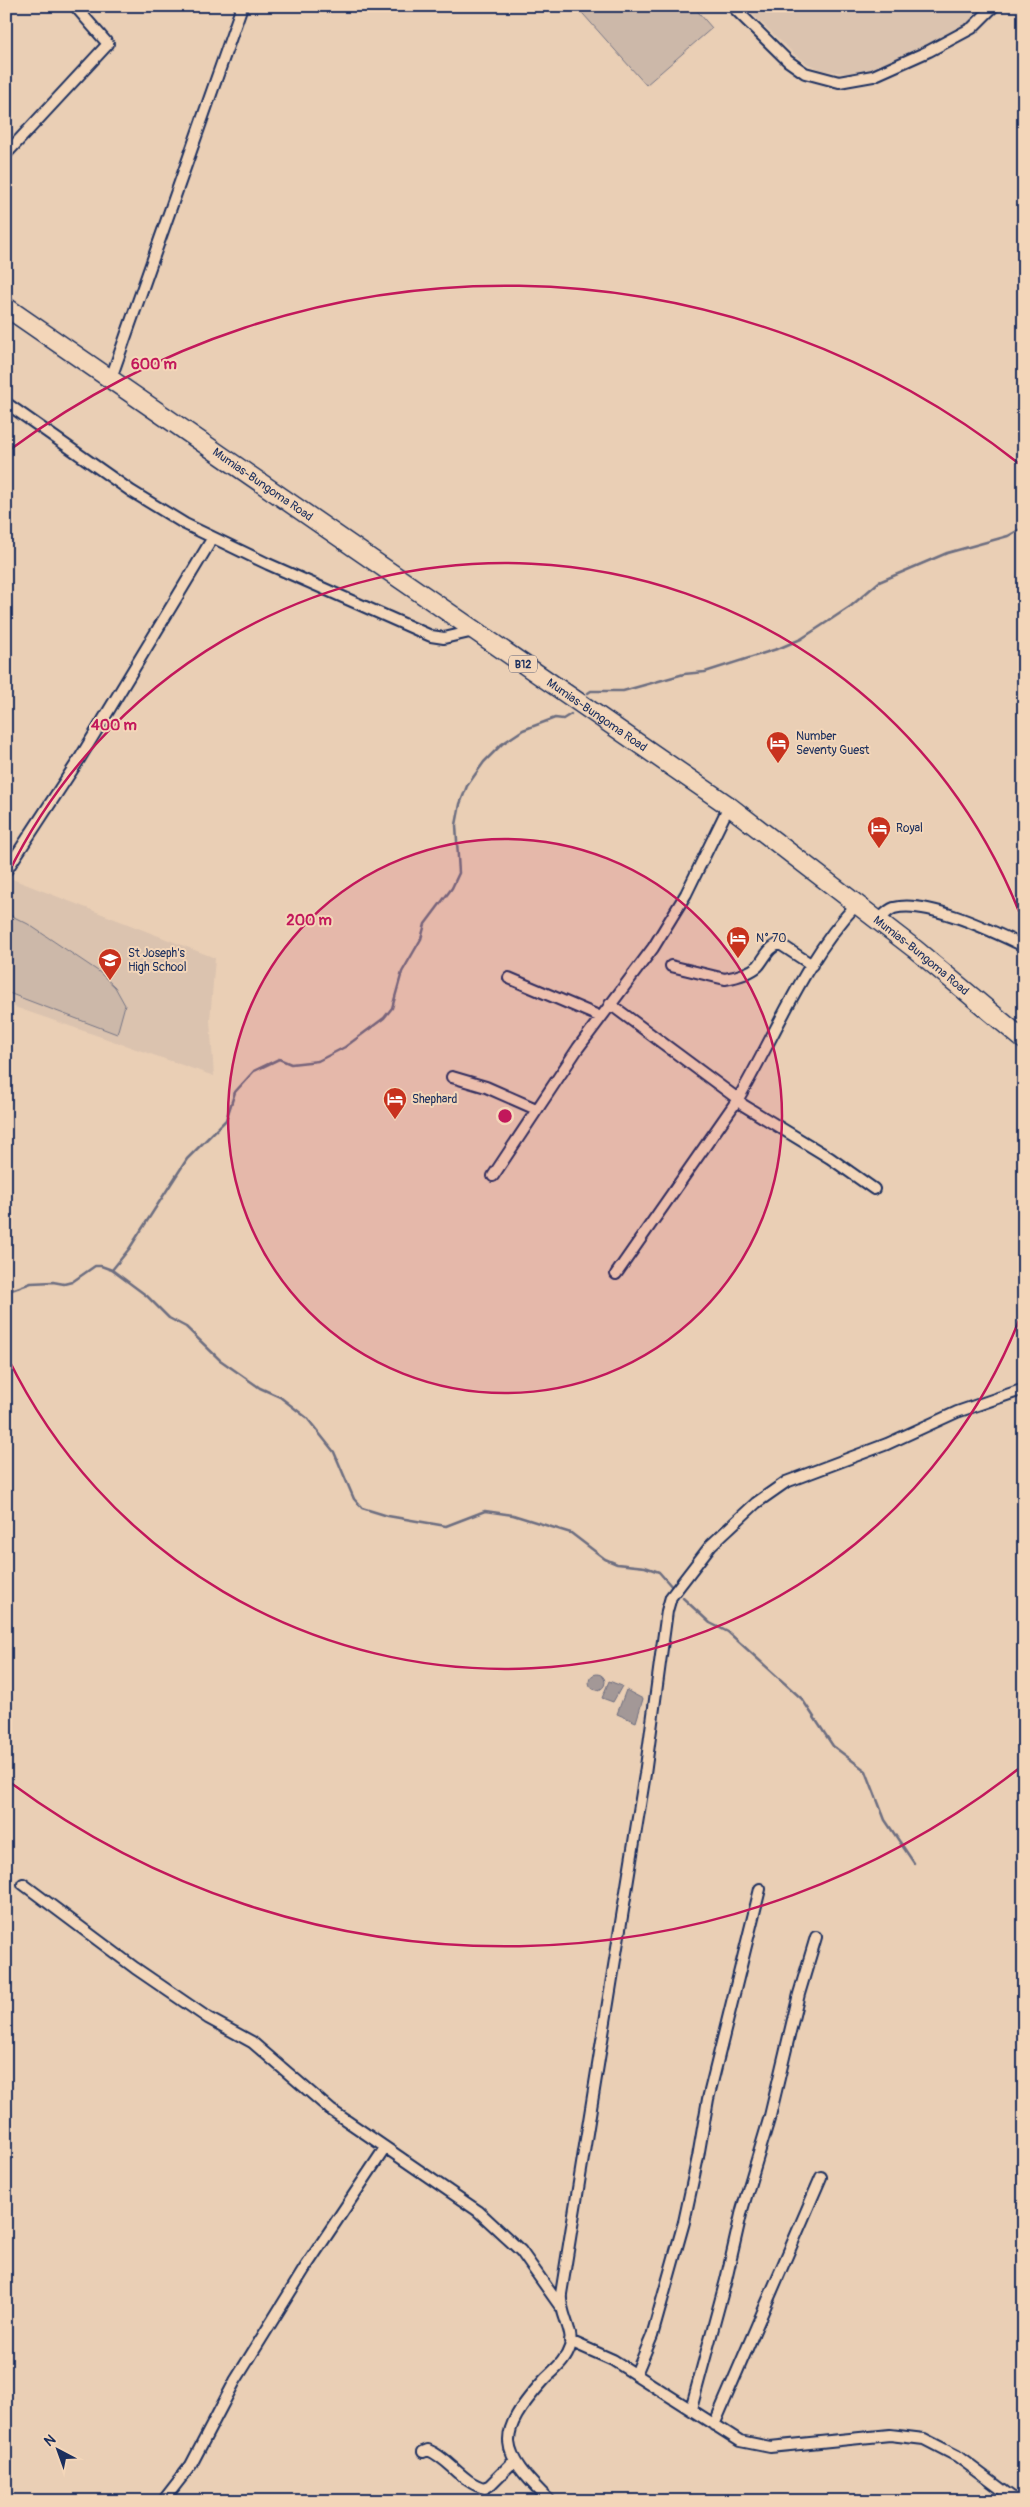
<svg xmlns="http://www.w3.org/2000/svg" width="1030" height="2507" font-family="Pangolin,sans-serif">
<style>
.built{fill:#dbc3af}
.green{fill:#ccb8a9;stroke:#747484}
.water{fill:#a39897;stroke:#6d6e80}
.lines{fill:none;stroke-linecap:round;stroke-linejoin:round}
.stream{stroke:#6d6e80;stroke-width:2.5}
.street-casing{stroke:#1b2f5e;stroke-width:14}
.highway-casing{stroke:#1b2f5e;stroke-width:21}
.street{stroke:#f3d6b9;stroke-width:10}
.highway{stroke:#f3d6b9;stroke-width:18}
.ring{fill:none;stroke:#c2185b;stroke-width:2.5}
.labels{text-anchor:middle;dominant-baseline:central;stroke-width:4;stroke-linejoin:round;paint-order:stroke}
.shield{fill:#f3d6b9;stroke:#5c6179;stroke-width:1}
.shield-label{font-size:11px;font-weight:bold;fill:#1b2f5e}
.street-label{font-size:12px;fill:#1b2f5e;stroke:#f3d6b9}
.poi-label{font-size:12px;fill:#1b2f5e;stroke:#f3d6b9;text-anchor:start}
.centre{fill:#c2185b;stroke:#f3d6b9;stroke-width:2.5}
.ring-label{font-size:15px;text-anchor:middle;font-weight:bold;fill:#c2185b;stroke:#f3d6b9;stroke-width:4;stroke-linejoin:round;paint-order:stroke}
</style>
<rect width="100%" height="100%" fill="#eacfb5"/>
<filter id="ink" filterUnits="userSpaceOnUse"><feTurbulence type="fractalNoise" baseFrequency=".02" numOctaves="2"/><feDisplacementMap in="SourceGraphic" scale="10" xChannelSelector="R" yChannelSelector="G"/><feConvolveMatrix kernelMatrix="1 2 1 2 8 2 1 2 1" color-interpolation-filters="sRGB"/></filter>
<g filter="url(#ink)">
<!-- built -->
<path class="built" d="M744 6H985L971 22 949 34 887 64 858 75 822 70 808 64 794 54Z
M7 877 215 958 210 1020 214 1076 6 1004Z"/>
<!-- green -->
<path class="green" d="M576 6H693L712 28 646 85Z
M6 913 28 924 98 971 115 987 125 1005 117 1034 6 992Z"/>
<!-- water -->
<path class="water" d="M589 1682a8 8 0 1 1 16 0a8 8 0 1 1-16 0Z
M609 1681 622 1686 613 1702 602 1698Z
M626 1690 643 1699 636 1722 617 1714Z"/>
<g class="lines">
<!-- stream -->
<path class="stream" d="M588 693 591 691H623L684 674 705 672 780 648 801 639 821 626 851 606 879 582 947 553 1008 536 1024 527
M112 1270 129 1249 187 1159 226 1120 235 1092 254 1071 279 1059 291 1064 318 1061 345 1047 384 1018 392 1008 402 972 421 939 425 924 452 888 459 873 456 825 460 804 467 786 484 762 502 744 523 730 555 718 563 719 571 714
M6 1292 31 1283 53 1282 64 1284 72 1282 95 1266H101L112 1270 147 1296 169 1318 186 1327 220 1360 260 1388 280 1397 307 1418 334 1452 354 1499 362 1508 388 1516 446 1526 485 1511 513 1515 571 1533 605 1559 617 1564 645 1567 659 1572 673 1588
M683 1598 710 1623 728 1632 802 1699 833 1746 866 1771 885 1820 914 1863"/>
<!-- street casing -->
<g class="street-casing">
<path id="street" d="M732 6 788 61 805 73 839 82 873 76 929 51 972 28 994 6
M6 154 108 44 75 6
M110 381 242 6
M6 403 131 491 185 524 268 564 431 636 444 638 474 631
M6 871 80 758 212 539
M879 920C884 915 888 910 894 908 927 899 994 932 1024 946
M671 966 725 979C736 977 749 974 758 966 765 958 769 946 780 944L812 965
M509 978 601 1017
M610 1004 738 1099C776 1034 805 958 858 903
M452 1077 486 1087 536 1109
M493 1176 578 1048 653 948 686 894 729 806
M616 1274 738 1099 743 1105 830 1158 874 1189
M23 1884 135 1968 208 2018 252 2042 331 2110 478 2211 521 2251 560 2306
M570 2341 613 2360 740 2441 770 2447 890 2435 924 2439 957 2456 1017 2501
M636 2374 652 2336 684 2222 698 2157 708 2099 760 1889
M691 2409 726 2280 742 2210 770 2116 799 1994 816 1937
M714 2425 821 2177
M423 2452 428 2450C449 2458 463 2484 485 2488L490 2485 514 2461
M163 2501 191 2465 235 2381 305 2268 385 2148
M550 2501C499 2451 494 2436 544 2380 554 2370 566 2361 570 2347 574 2330 559 2313 561 2294L645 1774 667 1611 671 1597 711 1545 756 1503 786 1482 887 1444 957 1412 1024 1389"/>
</g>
<!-- highway casing -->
<g class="highway-casing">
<g id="highway">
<path id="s1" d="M6 307 729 806 915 949 1024 1040"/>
</g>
</g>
<!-- street -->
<use href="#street" class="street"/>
<!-- highway -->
<use href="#highway" class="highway"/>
</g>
</g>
<!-- distance rings -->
<circle cx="505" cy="1116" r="277" fill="#c2185b" fill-opacity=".12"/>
<g class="ring">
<circle cx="505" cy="1116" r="277"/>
<path d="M1023 1310A553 553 0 0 1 8 1358M8 874A553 553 0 0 1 1023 922"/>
<path d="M1022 1766A830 830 0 0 1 11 1783M11 449A830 830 0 0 1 1022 466"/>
</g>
<!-- icons -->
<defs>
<g id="hotel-pin" transform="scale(1.25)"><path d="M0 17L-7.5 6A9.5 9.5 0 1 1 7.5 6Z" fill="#c8321e" stroke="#f3d6b9"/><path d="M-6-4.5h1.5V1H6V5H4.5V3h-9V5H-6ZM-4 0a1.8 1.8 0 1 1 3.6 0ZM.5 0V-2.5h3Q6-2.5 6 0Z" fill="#fff"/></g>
<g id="school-pin" transform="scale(1.25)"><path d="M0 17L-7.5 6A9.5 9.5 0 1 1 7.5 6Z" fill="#c8321e" stroke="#f3d6b9"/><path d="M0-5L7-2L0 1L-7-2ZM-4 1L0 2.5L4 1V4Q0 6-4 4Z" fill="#fff"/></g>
</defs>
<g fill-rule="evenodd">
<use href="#hotel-pin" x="778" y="743"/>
<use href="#hotel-pin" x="879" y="828"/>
<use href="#hotel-pin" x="738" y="938"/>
<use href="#school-pin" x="110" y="960"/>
<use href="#hotel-pin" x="395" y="1099"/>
</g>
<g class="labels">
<!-- shield labels -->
<rect class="shield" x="509" y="655.5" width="28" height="17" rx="4"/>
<g class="shield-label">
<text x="523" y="664">B12</text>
</g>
<!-- street labels -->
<g class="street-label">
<text stroke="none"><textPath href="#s1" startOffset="312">Mumias-Bungoma Road</textPath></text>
<text stroke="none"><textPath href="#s1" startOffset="718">Mumias-Bungoma Road</textPath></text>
<text stroke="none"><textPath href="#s1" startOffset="1122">Mumias-Bungoma Road</textPath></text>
</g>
<!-- poi labels -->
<g class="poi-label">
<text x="796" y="736">Number<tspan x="796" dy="14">Seventy Guest</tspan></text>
<text x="896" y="828">Royal</text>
<text x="756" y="938">N° 70</text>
<text x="128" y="953">St Joseph's<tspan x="128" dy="14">High School</tspan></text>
<text x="412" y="1099">Shephard</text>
</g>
</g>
<circle cx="505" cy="1116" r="8" class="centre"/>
<g class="ring-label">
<text x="154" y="369">600 m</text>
<text x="114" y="730">400 m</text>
<text x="309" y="925">200 m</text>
</g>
<!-- margin -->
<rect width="1030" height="2507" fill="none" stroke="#f3d6b9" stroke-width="25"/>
<rect x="12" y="12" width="1005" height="2482" fill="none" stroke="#1b2f5e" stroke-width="2" filter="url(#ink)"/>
<!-- north arrow -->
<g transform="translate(58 2450) rotate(319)" stroke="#f3d6b9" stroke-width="4" paint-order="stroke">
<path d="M0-4L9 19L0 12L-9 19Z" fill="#1b2f5e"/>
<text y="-8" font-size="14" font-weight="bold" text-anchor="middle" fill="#1b2f5e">N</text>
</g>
</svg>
